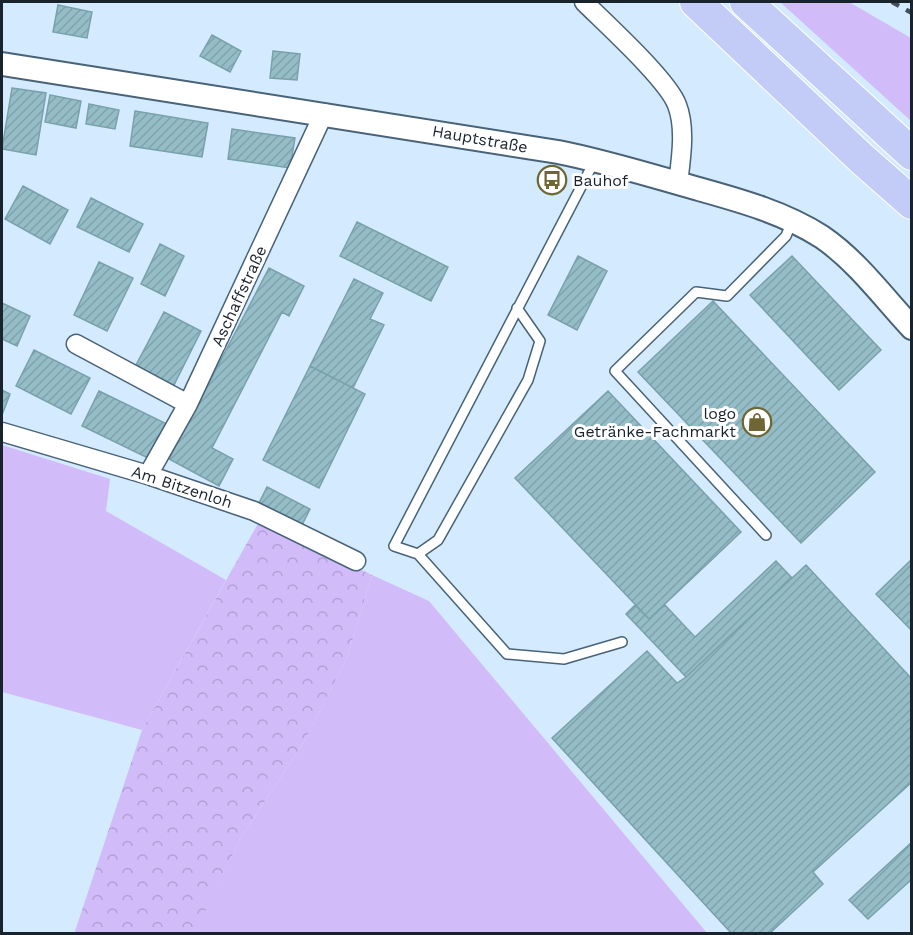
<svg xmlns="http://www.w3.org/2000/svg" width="913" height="935" font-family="'Work Sans',sans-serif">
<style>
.grass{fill:#d2bbf9}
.forest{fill:url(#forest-crowns)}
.building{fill:url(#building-hatch);stroke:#79a1ab;stroke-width:1.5}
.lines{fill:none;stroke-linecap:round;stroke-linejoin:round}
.service-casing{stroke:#486277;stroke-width:12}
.minor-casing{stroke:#486277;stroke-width:21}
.tertiary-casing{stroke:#486277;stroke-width:26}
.trunk-casing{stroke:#fff;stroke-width:34}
.service{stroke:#fff;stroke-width:9}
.minor{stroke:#fff;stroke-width:18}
.tertiary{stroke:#fff;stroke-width:22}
.trunk{stroke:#c2ccf7;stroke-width:32}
.rail{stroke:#424e5a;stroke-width:4.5;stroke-dasharray:8 8;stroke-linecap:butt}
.labels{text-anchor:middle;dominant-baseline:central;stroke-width:6;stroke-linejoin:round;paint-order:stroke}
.street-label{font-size:16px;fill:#19232c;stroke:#fff}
.poi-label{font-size:16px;fill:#19232c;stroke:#fff;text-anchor:start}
</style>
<defs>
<pattern id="forest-crowns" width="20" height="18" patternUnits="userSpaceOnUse" patternTransform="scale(1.5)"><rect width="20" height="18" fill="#d2bbf9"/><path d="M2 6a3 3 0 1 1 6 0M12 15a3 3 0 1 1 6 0" fill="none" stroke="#b4a0d6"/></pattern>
<pattern id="building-hatch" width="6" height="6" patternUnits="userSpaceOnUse" patternTransform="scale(1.5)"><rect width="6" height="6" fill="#94bdc7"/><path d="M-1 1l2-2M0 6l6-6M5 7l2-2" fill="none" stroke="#7fa2ab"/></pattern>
</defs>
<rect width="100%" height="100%" fill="#d4ebff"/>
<!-- grass -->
<path class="grass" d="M780 2H849L911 38V121Z
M2 445 110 479 106 511 226 580 142 730 2 692Z
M372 575 429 601 707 933 197 934 198 924 240 839 304 742 347 658Z"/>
<!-- forest -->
<path class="forest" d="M260 520 372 575 347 658 304 742 240 839 199 924 197 933 74 934 142 730Z"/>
<!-- building -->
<path class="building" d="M58 5 92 12 87 38 53 32Z
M212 35 241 51 230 72 200 56Z
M273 51 300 54 297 80 270 78Z
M12 88 46 93 36 155 2 149Z
M50 95 81 101 76 128 45 122Z
M89 104 119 110 115 129 86 124Z
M135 111 208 123 202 157 130 146Z
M232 129 295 138 290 168 228 159Z
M23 186 68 210 50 244 5 219Z
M91 198 143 224 129 252 77 227Z
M357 222 448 267 431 301 340 256Z
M160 244 184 256 165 296 141 284Z
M578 256 607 271 577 330 548 315Z
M792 256 881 350 839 390 750 295Z
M99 262 133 278 107 331 74 315Z
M269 268 304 286 289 316 282 312 212 448 233 459 219 486 169 459Z
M354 279 383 293 370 319 384 325 353 388 310 366Z
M713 301 875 472 801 543 638 372Z
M2 303 30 316 17 346 2 339Z
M164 312 201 331 173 387 135 367Z
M34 350 90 378 71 414 16 386Z
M310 366 365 394 319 488 263 460Z
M2 390 10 394 2 415Z
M99 391 167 424 150 459 82 426Z
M608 391 741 532 649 619 515 478Z
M267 487 310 509 302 525 259 503Z
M912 559V631L876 594Z
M776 561 792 578 686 677 626 614 635 605 649 619 665 605 695 637Z
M806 565 912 679V782L813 872 823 884 769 934H732L552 738 647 651 677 683 686 677Z
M912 842V879L868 919 849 900Z"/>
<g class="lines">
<!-- service casing -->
<g class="service-casing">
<path id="service" d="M517 308 540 341 528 380 438 540 418 554 394 546 594 162
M766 535 615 371 696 292 727 296 786 236 792 221
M418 554 507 654 564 659 622 642"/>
</g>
<!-- minor casing -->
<g class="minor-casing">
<path id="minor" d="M584 2C605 23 668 80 677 105 686 128 681 159 678 183
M76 344 188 404
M2 432 148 475 254 511 356 561
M148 475 188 404 324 113"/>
</g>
<!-- tertiary casing -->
<g class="tertiary-casing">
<path id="tertiary" d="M2 64 558 152C604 161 649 175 695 188 738 200 783 212 822 237 857 261 883 297 912 328"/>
</g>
<!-- trunk casing -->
<g class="trunk-casing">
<path id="trunk" d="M696 2 862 159 912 203
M746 2 912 154"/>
</g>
<!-- service -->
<use href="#service" class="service"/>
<!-- minor -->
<use href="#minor" class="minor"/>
<!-- tertiary -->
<use href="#tertiary" class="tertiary"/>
<!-- trunk -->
<use href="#trunk" class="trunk"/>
<!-- rail -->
<path class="rail" d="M892 2 912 13"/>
</g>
<!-- icons -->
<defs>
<g id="bus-ring" transform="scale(1.5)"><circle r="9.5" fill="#fff" stroke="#6f6733" stroke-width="1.5"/><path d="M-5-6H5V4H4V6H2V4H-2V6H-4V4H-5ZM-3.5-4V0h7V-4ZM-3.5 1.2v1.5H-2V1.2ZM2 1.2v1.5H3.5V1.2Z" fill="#6f6733"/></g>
<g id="shop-ring" transform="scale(1.5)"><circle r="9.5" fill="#fff" stroke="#6f6733" stroke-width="1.5"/><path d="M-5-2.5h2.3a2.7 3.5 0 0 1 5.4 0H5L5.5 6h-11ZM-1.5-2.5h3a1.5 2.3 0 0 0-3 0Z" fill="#6f6733"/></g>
</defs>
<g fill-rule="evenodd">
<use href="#bus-ring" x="552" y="180"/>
<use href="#shop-ring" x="757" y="422"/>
</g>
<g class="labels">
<!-- street labels -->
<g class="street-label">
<text transform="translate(480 139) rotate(10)">Hauptstraße</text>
<text transform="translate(239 296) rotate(-65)">Aschaffstraße</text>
<text transform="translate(182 487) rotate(18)">Am Bitzenloh</text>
</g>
<!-- poi labels -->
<g class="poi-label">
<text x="573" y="180">Bauhof</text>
<text x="736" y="413" text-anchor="end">logo<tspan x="736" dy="18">Getränke-Fachmarkt</tspan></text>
</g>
</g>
<!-- border -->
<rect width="913" height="935" fill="none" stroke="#19232c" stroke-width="6"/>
</svg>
